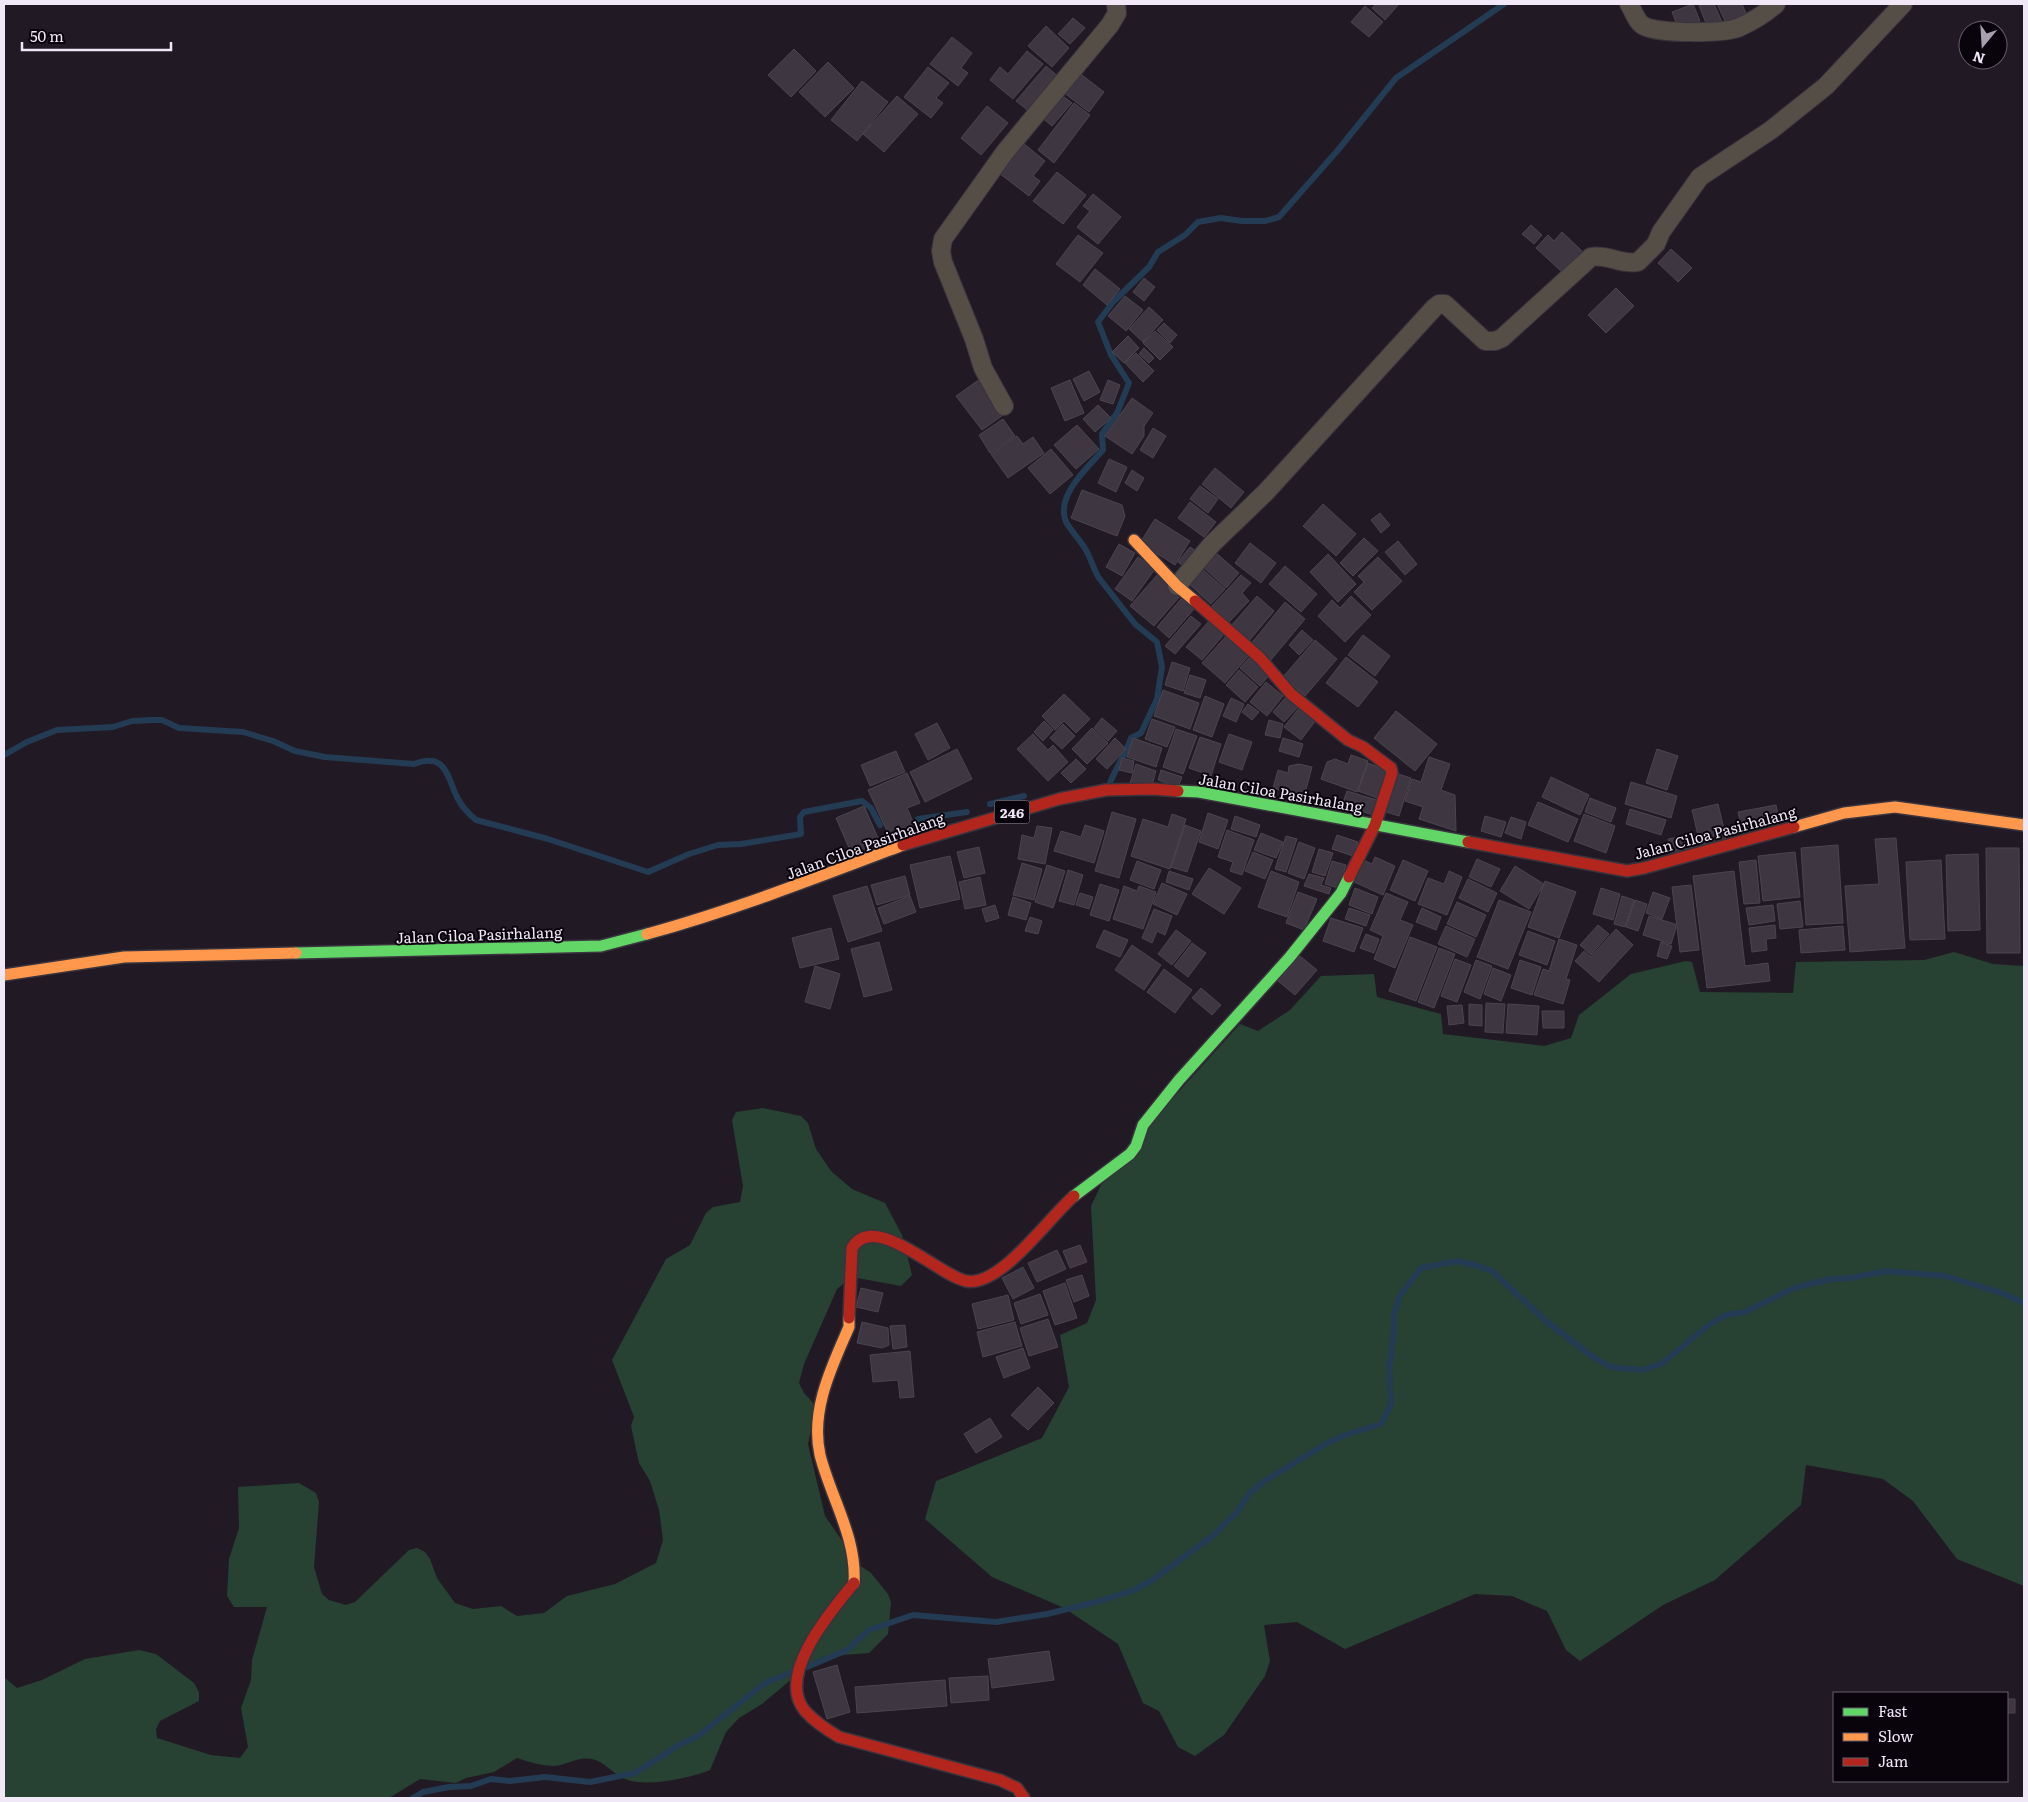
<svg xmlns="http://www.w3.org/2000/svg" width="2028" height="1802" font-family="Literata,serif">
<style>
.green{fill:#274132}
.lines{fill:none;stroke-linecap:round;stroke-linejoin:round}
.stream{stroke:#243b54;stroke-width:6}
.building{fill:#3e3742;stroke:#4b454f}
.street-casing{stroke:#39343d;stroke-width:20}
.fast-casing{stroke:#39343d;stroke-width:14}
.slow-casing{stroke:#39343d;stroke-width:14}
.jam-casing{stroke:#39343d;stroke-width:14}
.street{stroke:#554e47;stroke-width:18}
.fast{stroke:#63d668;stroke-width:11}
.slow{stroke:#ff974d;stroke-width:11}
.jam{stroke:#b3261e;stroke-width:11}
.labels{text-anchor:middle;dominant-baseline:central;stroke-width:4;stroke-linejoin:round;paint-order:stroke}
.shield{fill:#09040c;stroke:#aba4b0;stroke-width:1}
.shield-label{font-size:14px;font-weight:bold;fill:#f0e8f7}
.street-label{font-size:15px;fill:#f0e8f7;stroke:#09040c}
</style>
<rect width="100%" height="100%" fill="#211a25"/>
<!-- green -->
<path class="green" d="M1954 952 1993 964 2024 966V1586L1957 1559 1913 1501 1883 1479 1806 1465 1801 1505 1715 1580 1663 1605 1580 1661 1566 1650 1547 1611 1512 1596 1475 1594 1345 1649 1297 1622 1264 1625 1270 1661 1265 1676 1224 1735 1195 1756 1178 1747 1159 1711 1143 1703 1118 1644 1064 1608 992 1577 925 1519 936 1481 1042 1438 1069 1387 1060 1335 1087 1323 1096 1300 1091 1206 1101 1185 1154 1119 1240 1024 1258 1031 1290 1010 1321 976 1374 974 1377 997 1441 1014 1443 1034 1544 1046 1571 1038 1579 1015 1631 974 1686 961 1692 962 1700 992 1793 993 1796 962 1924 960Z
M763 1108 801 1116 808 1123 816 1149 831 1171 852 1189 885 1203 902 1235 912 1275 901 1286 852 1277 837 1289 804 1364 799 1383 804 1393 816 1406 808 1444 825 1516 859 1565 871 1573 888 1594 891 1602 888 1634 869 1653 843 1655 811 1663 762 1704 739 1718 726 1732 710 1770C690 1778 649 1787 628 1780 614 1776 606 1762 592 1759 578 1756 567 1765 554 1766 542 1766 529 1762 517 1758L494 1772 466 1778 456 1783 420 1779 389 1798H4V1677L17 1688 42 1680 85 1659 139 1650 156 1654 194 1683 199 1692V1701L160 1721 156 1729 157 1738 211 1755 240 1758 248 1747 241 1708 251 1680 252 1660 267 1607H234L227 1596 229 1559 239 1528 238 1487 299 1483 316 1493 319 1502 314 1567 322 1594 329 1600 346 1605 355 1602 409 1550 417 1548 425 1552 430 1559 437 1578 455 1603 473 1609 501 1606 517 1616 544 1613 567 1596 615 1584 656 1563 663 1540 659 1510 650 1481 639 1463 631 1426 634 1417 612 1360 666 1259 690 1245 706 1213 713 1207 740 1202 743 1186 732 1120 736 1112Z"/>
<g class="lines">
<!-- stream -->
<path class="stream" d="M4 755 27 742 57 730 113 727 132 721 153 720H162L179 728 243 732 273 741 295 751 325 757 414 764C447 751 447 778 458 799 462 807 469 814 476 820L548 839 648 872 689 854 718 845 741 844 801 834 800 817 804 812 862 801 871 808 880 825
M1110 783C1116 767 1126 754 1131 738L1141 733 1157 699 1162 667 1157 642 1135 624 1099 578C1094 570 1092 562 1088 554 1083 542 1072 533 1066 522 1055 496 1088 467 1103 450L1102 434 1117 413 1129 383 1111 355 1098 322 1113 302 1149 267 1158 252 1185 235 1198 222 1221 218 1242 221H1265L1279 217 1338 150 1396 78 1504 4
M990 804 1024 796
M918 819 967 812
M807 1667 847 1650 869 1630 913 1615 996 1622 1047 1614 1100 1601 1134 1590 1151 1581 1211 1537 1237 1512 1249 1494 1263 1482 1327 1443 1345 1435 1381 1424 1391 1404 1389 1367 1394 1332V1314L1399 1297 1421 1268 1457 1261 1475 1265 1492 1271 1547 1322 1593 1357 1611 1367 1642 1370 1661 1364 1710 1324 1726 1315 1745 1312 1794 1288 1831 1279 1850 1278 1886 1271 1945 1276 2002 1293 2024 1303
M413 1798 423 1792 449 1787 471 1786 491 1779 510 1781 545 1777 590 1782 635 1773 679 1745 698 1736 761 1686 769 1681 793 1672"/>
</g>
<!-- building -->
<path class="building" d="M1376 4H1399L1385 20 1372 8Z
M1693 4 1700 21 1679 30 1672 12Z
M1705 4H1714L1722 22 1708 28 1699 6Z
M1717 4H1742L1747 16 1727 25Z
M1365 6 1383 22 1369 37 1351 22Z
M1073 18 1085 28 1070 44 1058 34Z
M1046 26 1069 48 1052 67 1028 46Z
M952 37 972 53 961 68 968 73 958 86 930 64Z
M794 49 816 71 791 97 768 75Z
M1027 51 1043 64 1013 99 990 80 1000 67 1008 74Z
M828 62 854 88 825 117 799 92Z
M1046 66 1061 79 1031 113 1016 101Z
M928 67 949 83 936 98 943 103 931 118 904 97Z
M1078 72 1104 92 1089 112 1063 92Z
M862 81 888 102 857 141 831 120Z
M1059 93 1072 103 1052 126 1040 116Z
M897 96 918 114 884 152 863 134Z
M1074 103 1090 115 1054 163 1038 150Z
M987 106 1008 123 981 155 961 138Z
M1023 143 1045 161 1033 176 1040 181 1029 196 999 173Z
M1057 172 1086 195 1063 224 1033 201Z
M1093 194 1121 217 1098 244 1077 227 1090 211 1083 206Z
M1531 225 1542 235 1534 244 1522 234Z
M1562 232 1583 252 1563 273 1536 248 1548 235 1554 241Z
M1078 235 1103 253 1080 282 1056 264Z
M1671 249 1692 268 1678 282 1658 263Z
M1095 269 1120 289 1107 305 1083 285Z
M1144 278 1155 287 1144 301 1133 292Z
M1616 288 1634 306 1606 333 1588 315Z
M1125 296 1143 310 1126 331 1108 316Z
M1149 307 1163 320 1143 342 1129 329Z
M1164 323 1177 335 1170 343 1157 330Z
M1155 331 1173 347 1160 360 1143 343Z
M1128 336 1139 348 1124 363 1112 352Z
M1144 348 1154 358 1149 363 1139 354Z
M1136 353 1154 371 1143 382 1125 363Z
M1089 371 1100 392 1084 401 1073 379Z
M980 379 1006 413 982 430 956 396Z
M1070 380 1084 413 1065 421 1051 388Z
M1108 380 1120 385 1113 404 1100 400Z
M1132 398 1153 413 1144 426V436L1132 454 1105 436Z
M1098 405 1111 418 1095 432 1083 419Z
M1003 419 1015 436 990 453 979 435Z
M1077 425 1099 449 1076 469 1054 445Z
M1153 428 1166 436 1153 458 1140 450Z
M1017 436 1023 444 1033 437 1044 453 1008 478 991 454Z
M1051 449 1073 475 1050 494 1028 468Z
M1109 459 1127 467 1116 492 1098 483Z
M1215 468 1244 492 1231 508 1202 484Z
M1132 470 1144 478 1137 491 1125 483Z
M1200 486 1218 499 1208 513 1190 499Z
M1082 490 1122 505 1125 516 1117 536 1071 518Z
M1190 502 1216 522 1204 537 1178 518Z
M1323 504 1356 534 1336 556 1303 526Z
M1380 513 1390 525 1381 533 1371 520Z
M1155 519 1190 541 1175 565 1140 543Z
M1364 538 1378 551 1353 576 1340 563Z
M1398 541 1417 564 1405 575 1385 552Z
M1250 543 1276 563 1261 583 1235 563Z
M1119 544 1135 553 1122 576 1106 567Z
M1190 547 1199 553 1187 569 1178 562Z
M1215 552 1239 573 1226 588 1202 566Z
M1328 554 1356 584 1338 602 1310 572Z
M1138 557 1155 569 1132 601 1115 589Z
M1378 557 1402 581 1372 610 1354 592 1364 582 1358 576Z
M1285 566 1317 594 1301 612 1269 584Z
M1201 568 1225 589 1211 604 1188 583Z
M1158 574 1181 595 1154 626 1130 606Z
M1241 575 1251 583 1242 593 1249 601 1229 622 1212 606Z
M1257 596 1274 611 1249 641 1231 626Z
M1351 596 1371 615 1345 642 1318 616 1332 600 1340 608Z
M1181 599 1194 609 1169 638 1157 627Z
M1285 602 1305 619 1270 661 1250 645Z
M1191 616 1201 624 1175 654 1165 646Z
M1210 620 1225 633 1202 660 1186 647Z
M1302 630 1313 640 1299 655 1289 645Z
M1228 634 1251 653 1225 683 1202 663Z
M1363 635 1390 656 1375 676 1348 655Z
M1315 640 1337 659 1305 696 1283 677Z
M1251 656 1271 673 1260 686 1240 668Z
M1346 657 1378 682 1358 707 1326 683Z
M1172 662 1190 668 1183 691 1165 685Z
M1239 670 1258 687 1245 702 1226 685Z
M1190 675 1206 680 1200 698 1184 693Z
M1266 682 1283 696 1267 716 1250 702Z
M1163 690 1199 703 1190 729 1154 716Z
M1064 694 1090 719 1076 733 1064 721 1055 730 1042 716Z
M1205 696 1224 704 1212 737 1193 730Z
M1286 697 1298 707 1284 722 1273 712Z
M1231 698 1244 704 1236 722 1223 716Z
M1248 704 1259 712 1252 720 1242 712Z
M1300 707 1316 720 1301 740 1284 727Z
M1396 711 1437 744 1415 771 1374 738Z
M1102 718 1117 731 1108 741 1094 728Z
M1152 719 1175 727 1167 747 1145 739Z
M1269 720 1283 724 1280 738 1265 735Z
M1044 721 1053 730 1043 741 1034 732Z
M937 723 950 748 928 760 915 734Z
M1063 724 1075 736 1062 749 1050 738Z
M1092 728 1108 743 1087 764 1072 749Z
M1176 729 1197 736 1183 774 1163 767Z
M1033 734 1048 750 1053 745 1068 762 1048 781 1017 749Z
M1229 734 1252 742 1242 770 1219 762Z
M1200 737 1221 744 1211 776 1189 768Z
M1115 738 1126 749 1107 769 1096 759Z
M1133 738 1162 748 1156 767 1127 757Z
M1283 738 1303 744 1299 757 1279 751Z
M957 749 972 779 925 802 910 772Z
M1657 749 1678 756 1667 790 1646 783Z
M896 751 905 772 870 786 861 765Z
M1351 755 1368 761 1357 792 1321 779 1327 762 1335 759 1348 764Z
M1429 757 1450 764 1441 790 1455 795 1456 831 1419 819 1423 807 1405 801 1412 779 1421 782Z
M1122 758 1134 761 1132 773 1119 770Z
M1076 759 1086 769 1071 783 1061 773Z
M1368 763 1389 771 1380 799 1358 791Z
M1136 764 1156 771 1152 785 1130 783Z
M1299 764 1312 767 1304 797 1273 788 1278 770 1288 773 1289 766Z
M1161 770 1182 777 1178 787 1158 780Z
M907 773 920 803 907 808 918 833 893 844 868 790Z
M1395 773 1411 778 1399 816 1383 811Z
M1551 777 1589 795 1580 815 1542 797Z
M1631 782 1677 796 1671 818 1625 804Z
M1347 791 1380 801 1376 816 1342 805Z
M1590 798 1616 808 1611 822 1585 812Z
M1538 802 1578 819 1568 842 1528 825Z
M1718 804 1727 842 1701 848 1692 810Z
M1776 805 1780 826 1743 834 1738 812Z
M864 806 881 845 853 857 836 818Z
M1630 809 1666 820 1661 835 1626 824Z
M1112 812 1136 819 1119 878 1095 871Z
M1208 813 1228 820 1218 849 1199 842Z
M1172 814 1186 819 1170 869 1131 856 1143 819 1168 827Z
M1584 814 1615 826 1606 853 1574 841Z
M1235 816 1260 825 1256 837 1231 829Z
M1485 816 1506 822 1501 837 1481 831Z
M1511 817 1526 822 1521 839 1505 833Z
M1085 825 1104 831 1094 863 1054 851 1061 831 1081 837Z
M1185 825 1201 831 1187 872 1171 867Z
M1037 826 1052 828 1045 864 1018 859 1022 835 1034 838Z
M1227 830 1254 840 1242 875 1230 871 1233 862 1218 857Z
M1261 833 1283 842 1276 858 1254 850Z
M1694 834 1697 849 1671 854 1668 839Z
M1337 835 1358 842 1353 856 1332 849Z
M1286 836 1297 839 1286 872 1275 869Z
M1896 838 1905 948 1850 952 1845 886 1879 884 1875 839Z
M1299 842 1315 848 1304 879 1288 873Z
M1838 845 1843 923 1806 925 1801 848Z
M979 847 985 873 964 878 957 852Z
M1986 848H2019L2020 953H1987Z
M1319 849 1333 853 1325 876 1312 872Z
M1253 852 1273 860 1265 879 1245 871Z
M1795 852 1800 897 1763 901 1758 856Z
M1978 854 1980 930 1948 931 1946 855Z
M950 856 960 899 920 908 910 865Z
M1375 857 1395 866 1383 895 1352 881 1361 859 1372 864Z
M1477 859 1500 869 1491 887 1469 877Z
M1403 860 1428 871 1415 901 1390 890Z
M1756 860 1760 903 1744 904 1739 862Z
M1941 860 1945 939 1910 940 1906 862Z
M1137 861 1161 870 1154 889 1130 880Z
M1332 861 1346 865 1338 888 1325 884Z
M1022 863 1042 869 1034 900 1013 895Z
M1047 865 1065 871 1053 908 1035 902Z
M1515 866 1544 884 1529 909 1500 891Z
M1209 868 1241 888 1224 914 1192 894Z
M1068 870 1083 875 1074 905 1059 901Z
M1169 871 1193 879 1189 890 1166 882Z
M1271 871 1299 882 1287 917 1258 907Z
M1449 871 1462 877 1447 915 1418 904 1428 878 1444 884Z
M1734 871 1745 966 1768 963 1770 981 1707 988 1693 876Z
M1309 874 1324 878 1321 885 1331 888 1329 894 1304 886Z
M905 876 910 895 877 905 871 885Z
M980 877 986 905 965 909 959 882Z
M1468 879 1497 893 1488 912 1459 898Z
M1545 881 1576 892 1559 938 1528 927Z
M1162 883 1187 894 1177 915 1153 904Z
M1100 884 1119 890 1109 921 1090 915Z
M1691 885 1699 950 1680 952 1672 887Z
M867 886 882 931 848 942 833 896Z
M1124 886 1137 891 1139 886 1156 892 1143 929 1113 919Z
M1355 888 1378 897 1372 914 1349 905Z
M1601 888 1620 894 1613 920 1593 914Z
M1298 892 1317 899 1304 930 1286 923Z
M1653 892 1670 898 1662 919 1646 913Z
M1080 893 1093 897 1089 909 1076 905Z
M1386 893 1408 902 1400 920 1413 925 1395 968 1374 959 1383 936 1370 930Z
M910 896 916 912 884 924 878 908Z
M1622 896 1634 900 1625 927 1614 924Z
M1013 897 1031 903 1026 920 1008 915Z
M1499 900 1531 912 1508 969 1477 957Z
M1635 900 1647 904 1638 931 1626 927Z
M1800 901 1803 927 1780 929 1777 904Z
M1457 902 1486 915 1476 937 1447 924Z
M995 905 999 918 986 922 982 909Z
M1773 905 1775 921 1749 925 1746 908Z
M1349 908 1370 915 1366 926 1345 919Z
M1422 908 1441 917 1436 930 1416 922Z
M1154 909 1172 916 1165 935 1157 931 1152 943 1142 938Z
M1649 916 1675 924 1676 928 1671 944 1643 935Z
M1030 917 1042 921 1038 934 1025 931Z
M1331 918 1363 928 1354 952 1323 941Z
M1598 925 1609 934 1591 955 1580 945Z
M1775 925 1776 938 1766 939 1767 950 1752 952 1749 928Z
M1446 926 1475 939 1467 957 1438 944Z
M1843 926 1845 950 1801 953 1799 930Z
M831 928 839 959 800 968 792 938Z
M1616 929 1633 945 1599 982 1575 961 1584 951 1591 957Z
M1104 930 1128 940 1120 957 1096 947Z
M1176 930 1191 941 1172 965 1158 954Z
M1528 931 1555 941 1547 965 1519 955Z
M1366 934 1379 939 1374 953 1360 948Z
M1410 937 1437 947 1416 1001 1389 991Z
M1559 939 1577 945 1566 979 1570 980 1563 1004 1534 995 1543 969 1549 971Z
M879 942 892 990 864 997 851 949Z
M1661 942 1672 946 1667 959 1657 956Z
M1192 943 1206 953 1188 977 1174 966Z
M1132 945 1161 965 1144 990 1115 970Z
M1439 948 1455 954 1434 1008 1418 1002Z
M1300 956 1317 970 1295 995 1278 981Z
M1455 959 1471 965 1457 1002 1441 996Z
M1476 960 1492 966 1480 999 1464 992Z
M1520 960 1541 967 1532 995 1511 988Z
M815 966 840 974 830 1009 805 1002Z
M1493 968 1511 975 1501 1001 1484 994Z
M1164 969 1192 990 1175 1013 1147 992Z
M1201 988 1221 1005 1212 1015 1192 998Z
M1486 1003 1505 1004 1503 1033 1485 1032Z
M1469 1004 1482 1005V1026L1469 1025Z
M1508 1004 1539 1006 1537 1035 1506 1033Z
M1462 1005 1464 1023 1449 1025 1447 1006Z
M1542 1011H1564V1028H1543Z
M1080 1245 1087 1262 1070 1268 1063 1251Z
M1057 1250 1066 1269 1037 1282 1028 1263Z
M1023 1267 1034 1288 1013 1299 1002 1278Z
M1082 1275 1089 1296 1074 1302 1066 1280Z
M1065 1283 1077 1318 1055 1325 1043 1291Z
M861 1288 883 1293 878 1312 856 1307Z
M1040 1294 1048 1315 1021 1324 1014 1303Z
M1008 1295 1014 1320 978 1329 972 1304Z
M1048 1319 1058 1347 1029 1356 1020 1328Z
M862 1322 888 1328 889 1345 882 1348 857 1343Z
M1015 1322 1022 1346 983 1357 977 1332Z
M905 1325 907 1347 893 1349 890 1326Z
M1023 1348 1030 1368 1004 1378 996 1357Z
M910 1351 914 1397 900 1398 898 1380 873 1382 870 1355Z
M1038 1387 1054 1403 1028 1430 1011 1415Z
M990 1418 1002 1437 976 1453 964 1434Z
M1049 1651 1054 1680 992 1688 988 1659Z
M837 1665 850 1712 827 1719 813 1672Z
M988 1676 989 1700 951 1703 949 1678Z
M945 1680 947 1706 857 1713 855 1687Z
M2007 1699H2015V1713H2007Z"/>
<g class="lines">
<!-- street casing -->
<g class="street-casing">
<path id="street" d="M1629 4C1633 10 1637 23 1644 26 1658 34 1725 34 1740 27 1753 21 1766 13 1776 4
M1004 406 983 368 974 339 943 262 941 251 943 239 1005 152 1110 25 1117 13 1116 4
M1177 586 1212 544 1266 492 1434 308 1439 304H1445L1485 341H1495L1502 338 1591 257C1607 254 1622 265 1638 262L1656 244 1661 232 1700 177 1771 130 1826 86 1903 4"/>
</g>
<!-- fast casing -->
<g class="fast-casing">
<path id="fast" d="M1178 791 1199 792 1468 842
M296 953 601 946 647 934
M1074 1196 1130 1154 1136 1146 1143 1125 1179 1080 1289 958 1341 893 1349 877"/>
</g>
<!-- slow casing -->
<g class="slow-casing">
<path id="slow" d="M1134 540 1177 586 1195 601
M1794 827 1844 813 1895 807 2024 825
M647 934C734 910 819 877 903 845
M4 975 124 957 296 953
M849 1318V1327C832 1366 810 1410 820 1455 831 1498 857 1538 854 1583"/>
</g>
<!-- jam casing -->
<g class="jam-casing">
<path id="jam" d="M1195 601 1260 658 1291 694 1348 740 1363 747 1391 768 1392 773 1375 825 1349 877
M1468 842 1627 871 1644 868 1794 827
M903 845 1059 799 1106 790 1153 789 1178 791
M849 1318 852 1248C874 1210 939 1276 966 1281 1000 1288 1049 1217 1074 1196
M854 1583C832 1610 775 1675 805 1711 815 1722 827 1730 839 1737L1000 1780 1017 1788 1024 1798"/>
</g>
<!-- street -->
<use href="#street" class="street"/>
<!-- fast -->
<use href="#fast" class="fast"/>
<!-- slow -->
<use href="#slow" class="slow"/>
<!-- jam -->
<use href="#jam" class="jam"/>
</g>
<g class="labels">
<!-- shield labels -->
<rect class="shield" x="994.5" y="800.5" width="35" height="23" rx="4"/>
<g class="shield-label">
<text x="1012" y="812">246</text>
</g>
<!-- street labels -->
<g class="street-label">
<text transform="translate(1281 792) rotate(10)">Jalan Ciloa Pasirhalang</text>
<text transform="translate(1715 832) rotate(-15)">Jalan Ciloa Pasirhalang</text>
<text transform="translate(865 845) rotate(-20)">Jalan Ciloa Pasirhalang</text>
<text transform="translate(479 934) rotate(-2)">Jalan Ciloa Pasirhalang</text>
</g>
</g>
<!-- border -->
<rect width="2028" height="1802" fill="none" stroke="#f0e8f7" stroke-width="10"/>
<!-- legend -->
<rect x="1833" y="1692" width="175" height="90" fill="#09040c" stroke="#655f6a"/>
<rect x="1843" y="1708" width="25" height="8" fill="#63d668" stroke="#655f6a"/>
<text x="1878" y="1717" font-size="15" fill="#f0e8f7">Fast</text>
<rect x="1843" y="1733" width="25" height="8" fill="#ff974d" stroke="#655f6a"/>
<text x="1878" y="1742" font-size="15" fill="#f0e8f7">Slow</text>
<rect x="1843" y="1758" width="25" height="8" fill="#b3261e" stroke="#655f6a"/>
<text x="1878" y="1767" font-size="15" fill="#f0e8f7">Jam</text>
<!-- north arrow -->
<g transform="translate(1983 45) rotate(198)"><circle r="24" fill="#09040c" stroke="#655f6a"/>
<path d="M0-4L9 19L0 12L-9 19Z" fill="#a8a0ae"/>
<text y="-8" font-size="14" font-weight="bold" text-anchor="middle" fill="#f0e8f7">N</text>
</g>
<!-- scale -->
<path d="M22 42v8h149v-8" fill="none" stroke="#f0e8f7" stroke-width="2.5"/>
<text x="30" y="42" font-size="15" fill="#f0e8f7" stroke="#09040c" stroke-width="4" paint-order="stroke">50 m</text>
</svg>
